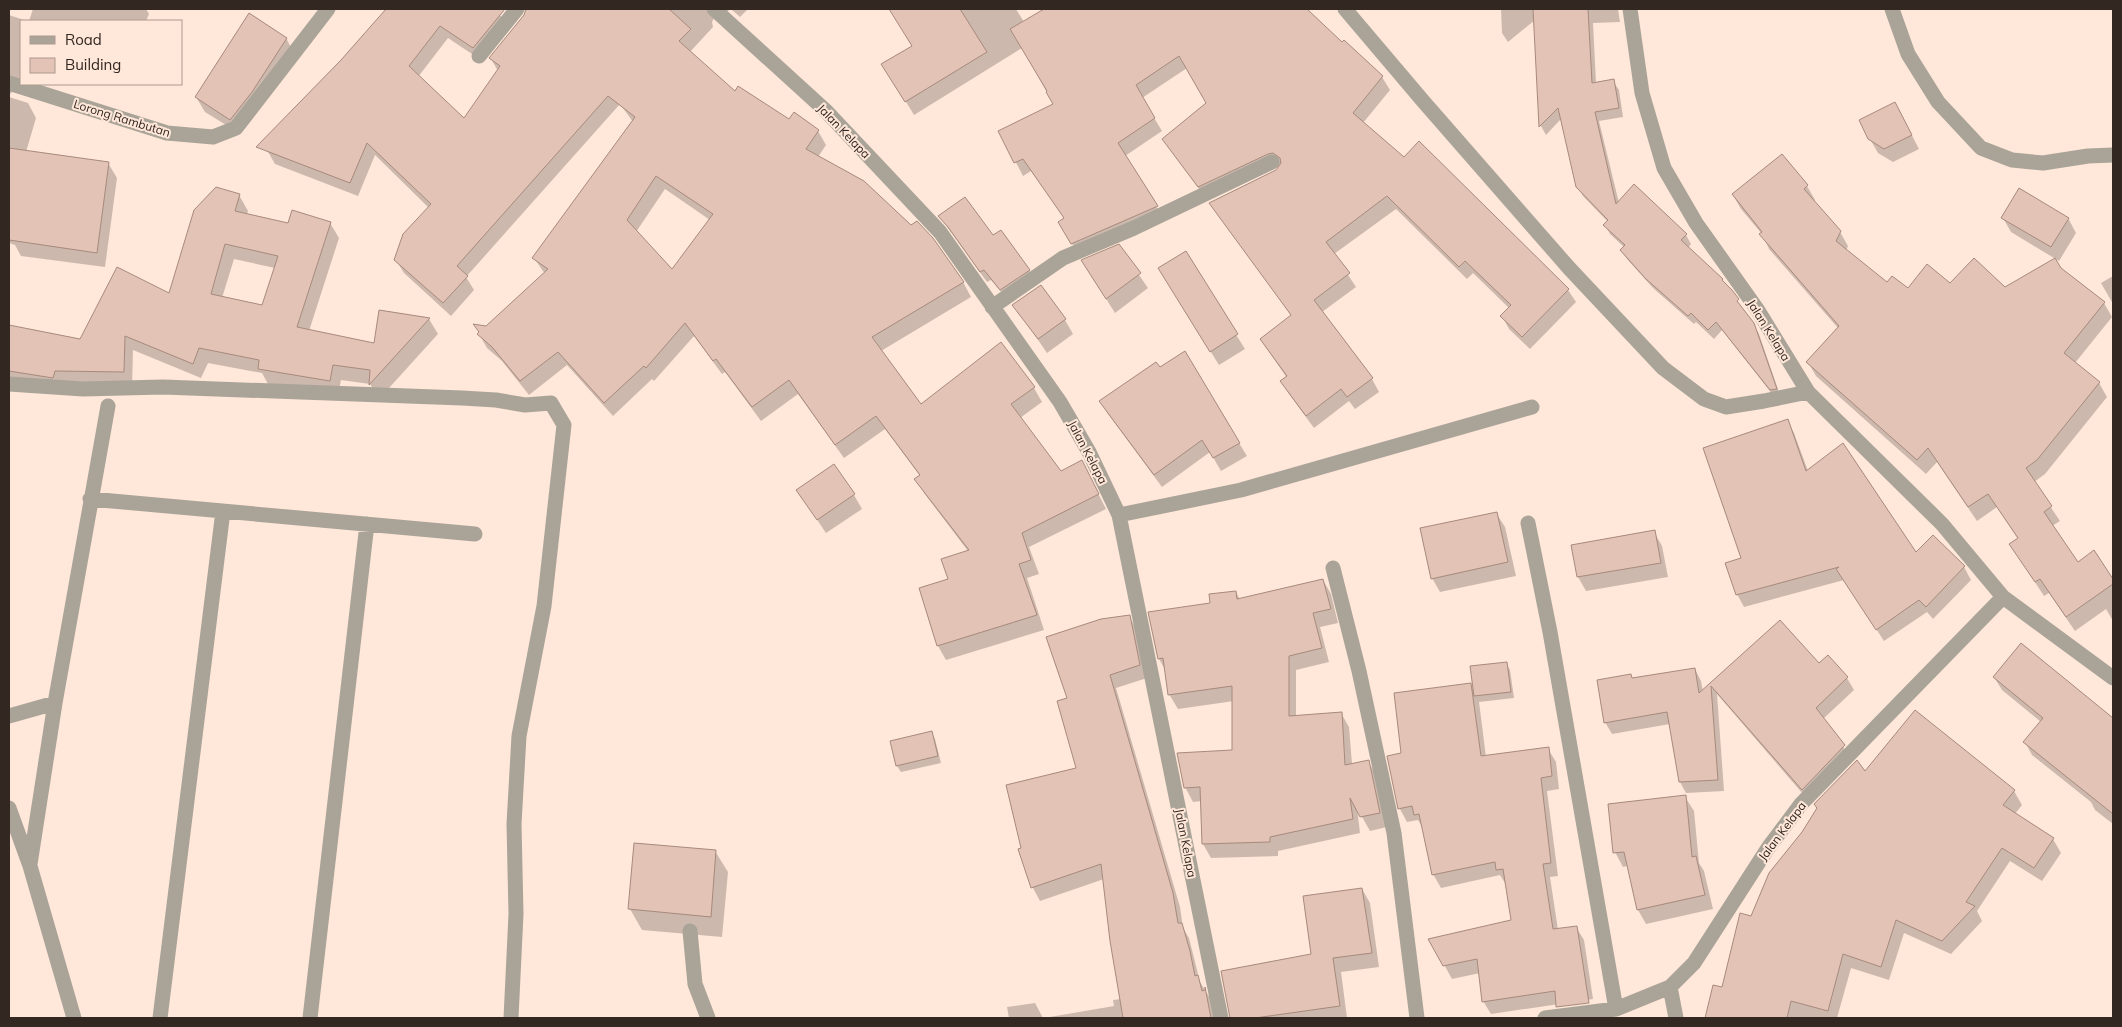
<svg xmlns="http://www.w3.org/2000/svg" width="2122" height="1027" font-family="Mulish,sans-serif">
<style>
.shadow{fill:#0003;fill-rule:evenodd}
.building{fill:#e2c3b5;stroke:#a78a7c;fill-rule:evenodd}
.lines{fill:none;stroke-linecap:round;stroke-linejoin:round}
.minor{stroke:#aaa498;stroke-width:15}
.labels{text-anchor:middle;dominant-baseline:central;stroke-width:4;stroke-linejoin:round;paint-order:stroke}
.street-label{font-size:12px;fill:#322721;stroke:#ffe7d9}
</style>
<rect width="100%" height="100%" fill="#ffe7d9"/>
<!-- shadow -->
<path class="shadow" d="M33 9H146L149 14 146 21H29Z
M400 9H491L500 15 508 28 481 60 448 38 418 77 464 120 498 71 491 59 517 26 620 104 466 277 474 290 451 316 404 273 396 260 429 208 375 155 358 196 275 164 267 150 377 43Z
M552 9H730L725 14 715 16 712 22 713 27 690 52 735 93 789 121 818 131 826 145 818 157 963 282 971 297 881 351 921 405 1034 388 1042 402 1020 418 1060 473 1082 462 1106 509 1029 547 1039 574 1027 578 1044 630 946 660 938 646 921 589 950 580 968 551 924 493 916 479 920 476 885 429 844 458 798 394 761 421 725 372 722 374 694 336 654 381 652 379 613 416 567 365 529 395 502 361 487 348 479 334 545 274 534 258 633 122ZM665 189 710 220 672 271 636 232Z
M731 9H748L740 17Z
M890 9H1016L1024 22 1047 9H1306L1342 44 1344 42 1382 77 1390 90 1363 123 1404 159 1568 290 1576 302 1530 349 1509 329 1502 316 1509 308 1473 273 1467 279 1396 209 1334 254 1356 287 1322 312 1372 379 1379 392 1355 409 1349 401 1314 428 1289 394 1282 382 1287 378 1261 340 1292 316 1211 203 1277 172 1282 166H1276L1206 199 1164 139 1208 104 1187 68 1142 98 1162 131 1125 156 1164 219 1080 257 1067 235 1065 219 1031 171 1023 176 1000 132 1054 105 1022 48 914 115 891 77 913 47Z
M1501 9H1618L1620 22 1593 23 1596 83 1613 81 1619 90 1623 117 1599 121 1619 203 1686 235 1691 244 1688 248 1722 280 1753 324 1759 334 1781 398 1776 399 1722 330 1714 339 1696 322 1694 324 1653 288 1627 259 1621 250 1624 247 1610 234 1605 225 1608 222 1583 196 1577 186 1561 119 1546 135 1541 126 1535 20 1508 42 1502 33Z
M9 15 27 21H21V84L9 95Z
M286 38 294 53 239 133 205 112 196 97Z
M9 97 28 103 36 118 26 152 108 163 117 178 105 267 21 256 15 245 9 243Z
M1903 118 1919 149 1893 162 1878 153 1870 139Z
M1807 186 1815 200 1813 202 1840 232 1848 246 1846 251 1887 284 1908 290 1950 285 2005 288 2060 268 2104 303 2112 317 2075 363 2099 383 2107 397 2045 474 2034 482 2060 521 2052 526 2077 563 2093 552 2113 581V621L2106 609 2075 631 2049 593 2044 596 2019 558 2018 539 1997 507 1977 521 1937 462 1926 474 1816 376 1808 362 1838 328 1769 249 1762 234 1741 209 1733 195Z
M239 195 248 211 247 214 289 224 330 223 339 238 309 331 375 344 380 312 429 319 438 334 379 399 370 384 341 380 338 395 268 384 262 373 208 363 201 378 133 350 132 386 9 384V326L81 341 170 295ZM234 259 275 268 263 307 222 298Z
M940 217 993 237 1029 270 1035 281 1008 300 991 280 987 282Z
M2003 218H2068L2076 233 2059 261 2011 232Z
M1119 246 1148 288 1115 313 1091 275Z
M1185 253 1245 349 1219 365 1168 283Z
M2113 276V304L2101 283Z
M1014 305 1065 320 1073 334 1047 353Z
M1100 401 1239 443 1247 456 1221 471 1210 452 1162 487 1108 414Z
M1787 420 1794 433 1808 471 1915 554 1933 536 1964 567 1971 580 1933 619 1927 612 1884 641 1844 580 1744 607 1737 594 1743 559Z
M797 490 854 495 862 509 826 533Z
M1496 513 1505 527 1516 576 1440 592 1432 578Z
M1654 532 1662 546 1668 577 1586 591 1578 577Z
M1323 580 1331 594 1338 623 1320 627 1329 662 1296 670V716L1341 713 1349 727 1352 764 1368 761 1376 775 1387 827 1370 831 1357 808 1360 833 1278 851V856L1211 858 1203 844 1202 801 1193 802 1185 787 1234 751V701L1178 709 1169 694 1166 671 1159 659 1211 605 1236 592 1240 600Z
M1129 616 1137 630 1147 678 1116 688 1180 907 1183 928 1189 938 1200 982 1212 1001 1216 1018H1044L1114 1006 1113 1000 1121 999 1104 879 1040 901 1033 888 1020 850 1078 769 1068 699Z
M1780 622 1819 665 1828 657 1847 678 1854 690 1823 719 1851 758 1809 801 1717 694 1724 791 1686 793 1680 782 1670 724 1612 734 1605 722 1633 679 1695 669 1701 681 1703 692Z
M2021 645 2113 720V824L2095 810 2091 802 2032 755 2025 742 2041 722 2002 690 1994 677Z
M1506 663 1510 670 1514 698 1479 702 1486 757 1548 749 1556 762 1559 789 1547 791 1558 876 1550 877 1558 930 1576 927 1584 940 1593 999 1491 1014 1483 1001 1480 973 1452 979 1430 939 1512 921 1507 883H1505L1500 875 1441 888 1433 874 1423 828 1418 820 1407 822 1400 809 1388 757 1402 754 1470 684 1475 692Z
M931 732 935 739 941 763 901 772 897 766Z
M1865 773 2014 791 2022 805 2015 814 2053 839 2061 853 2042 881 2010 861 1977 911 1982 921 1951 954 1904 933 1889 980 1851 968 1837 1018H1686L1707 1017 1723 988 1751 917Z
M1685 797 1694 811 1699 863 1704 871 1713 909 1646 924 1638 910 1628 866 1623 867 1615 852Z
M715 851 728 872 722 937 642 930 630 909Z
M1362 889 1370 903 1379 967 1341 972 1347 1018H1231L1222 972 1313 955Z
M1035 1003 1043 1018H1009L1007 1007Z"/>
<!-- building -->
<path class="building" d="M386 9H505L473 48 440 26 409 66 464 118 500 66 489 58 524 15 526 9H669L691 29 679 41 735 91 738 86 789 119 794 112 819 130 806 149 864 181 911 225 917 221 933 238 964 282 872 337 921 404 1001 342 1035 387 1011 404 1061 471 1082 460 1099 494 1022 533 1031 560 1019 564 1037 615 937 646 919 588 948 579 941 559 969 550 914 479 920 475 876 416 835 445 789 380 752 407 716 359 713 361 685 323 646 368 644 366 604 403 558 352 520 381 492 347 477 334 479 332 473 324 486 326 548 269 532 258 635 117 608 96 457 266 468 276 443 303 394 260 403 234 431 204 367 143 350 183 256 147 341 60ZM656 176 713 214 672 269 627 220Z
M889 9H960L987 52 905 102 881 64 912 46Z
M1044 9H1307L1342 42 1344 40 1383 76 1353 113 1404 157 1419 141 1569 289 1522 337 1500 316 1511 305 1465 261 1459 267 1387 196 1326 242 1350 273 1314 300 1373 378 1347 397 1341 389 1306 416 1280 381 1287 376 1260 339 1291 315 1209 203 1276 170 1281 163 1280 158 1273 153 1268 154 1198 187 1162 139 1206 103 1179 56 1136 85 1155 118 1118 143 1158 206 1071 244 1058 222 1064 218 1023 159 1014 163 998 131 1053 104 1046 92 1047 91 1010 29Z
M1533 9H1588L1592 83 1614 79 1619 108 1595 112 1616 204 1634 184 1687 234 1681 240 1723 279 1722 280 1732 290 1739 299 1737 301 1754 323 1777 389 1770 390 1716 322 1708 330 1691 313 1688 316 1646 279 1620 250 1625 245 1603 225 1608 220 1576 187 1558 108 1539 127Z
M249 13 287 38 252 92 230 120 195 97Z
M1895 102 1912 135 1884 149 1868 139 1859 120Z
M9 148 109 162 97 253 9 240Z
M1782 154 1808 185 1804 189 1841 231 1836 241 1887 282 1892 276 1908 288 1927 264 1950 283 1974 258 2005 287 2055 258 2061 268 2105 302 2064 353 2100 382 2037 460 2026 468 2052 506 2044 512 2078 562 2094 550 2113 579V584L2066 617 2040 579 2035 582 2009 544 2018 538 1988 494 1968 507 1928 448 1917 460 1806 362 1839 326 1759 234 1762 232 1732 194Z
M216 187 240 194 235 211 288 223 292 210 331 222 297 327 374 343 379 310 430 318 369 385 370 370 333 365 330 381 258 369 259 360 199 348 193 364 125 336 124 372 55 371 53 378 9 371V325L80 339 117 267 169 293 194 210ZM225 244 278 256 262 305 211 294Z
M2019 188 2069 218 2051 247 2001 218Z
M965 197 993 235 1001 230 1030 270 1000 290 984 270 980 272 948 227 938 216Z
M1119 244 1141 273 1106 299 1081 260Z
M1186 251 1238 334 1210 352 1158 268Z
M1041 285 1066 319 1038 339 1012 305Z
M1185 351 1240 443 1213 458 1202 440 1154 475 1099 401 1156 362 1160 367Z
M1788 419 1806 471 1843 443 1916 552 1933 535 1965 566 1926 607 1919 600 1876 630 1836 569 1839 567 1736 595 1725 563 1741 558 1703 448Z
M834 464 855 494 817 520 796 490Z
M1497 512 1508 562 1431 579 1420 528Z
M1655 530 1661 563 1577 577 1571 545Z
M1323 579 1331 609 1313 613 1322 648 1289 656V716L1342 712 1345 765 1369 760 1380 813 1360 817 1350 798 1353 819 1270 837V842L1202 844 1200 787 1184 788 1177 753 1232 750V686L1168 695 1163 658 1158 659 1148 612 1210 603 1209 594 1236 591 1237 599Z
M1130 615 1140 665 1110 675 1173 893 1178 923H1182L1190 951 1195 976 1198 975 1202 991 1205 990V987L1211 1018H1123L1110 941 1101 864 1031 888 1018 849 1021 848 1006 785 1076 768 1057 701 1067 698 1046 637 1101 619Z
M1780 620 1819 663 1828 655 1848 677 1816 708 1845 745 1802 790 1711 686 1718 780 1679 782 1667 712 1604 723 1597 680 1631 674 1632 678 1695 668 1699 693Z
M2021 643 2113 718V814L2023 742 2043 718 1993 677Z
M1507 662 1511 692 1474 696 1470 666Z
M1471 683 1481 756 1549 747 1552 776 1541 778 1551 863 1543 864 1553 929 1577 926 1589 1003 1556 1007 1555 991 1482 1002 1477 959 1443 966 1428 939 1511 920 1503 869 1496 870 1495 862 1432 875 1419 814 1414 815 1412 806 1398 809 1387 756 1401 753 1394 693Z
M1915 710 2015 790 2003 805 2054 838 2034 868 2002 848 1966 902 1975 906 1942 941 1896 920 1881 967 1843 954 1828 1011 1791 1001 1787 1018H1705L1713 985 1722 987 1740 913 1751 916 1769 873 1802 832 1817 808 1814 804 1857 760 1865 771Z
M932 731 938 756 896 766 890 741Z
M1686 795 1692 857 1696 856 1705 895 1637 910 1624 852 1613 853 1608 804Z
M634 843 716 850 711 917 628 909Z
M1362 888 1372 953 1333 958 1340 1006 1255 1018H1230L1221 971 1311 954 1303 896Z"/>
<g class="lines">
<!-- minor -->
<path class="minor" d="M714 9 825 110 940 232 1060 402 1089 452 1119 515 1221 1018
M1345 9 1423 101 1569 268 1663 368 1704 399 1726 407 1764 401 1808 392
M1630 9 1642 93 1664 168 1696 223 1757 309 1808 392 1942 524 2003 597 2113 678
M1892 9 1908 54 1938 102 1981 148 2012 160 2043 163 2088 156 2113 155
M479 56 517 9
M9 83 167 133 213 137 236 128 328 9
M992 307 1063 258 1134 228 1272 162
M9 384 83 389 163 387 462 398 496 400 525 405 551 403 564 425 544 606 519 736 514 824 516 914 511 1018
M90 499 475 534
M1119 515 1241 490 1532 407
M1528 523 1550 632 1616 1009
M1333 568 1359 671 1394 833 1417 1018
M9 716 55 703 108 406
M9 808 30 866 74 1018
M30 864 55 703
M690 931 695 984 708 1018
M1670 987 1676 1018
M160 1018 223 511
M310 1018 367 524
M1545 1018 1616 1009 1670 987 1694 963 1768 848 1801 804 2003 597"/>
</g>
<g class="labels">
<!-- street labels -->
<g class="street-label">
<text transform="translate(122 118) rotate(17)">Lorong Rambutan</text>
<text transform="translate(844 131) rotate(46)">Jalan Kelapa</text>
<text transform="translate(1769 330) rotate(58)">Jalan Kelapa</text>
<text transform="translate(1088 452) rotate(62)">Jalan Kelapa</text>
<text transform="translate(1782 831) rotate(-53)">Jalan Kelapa</text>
<text transform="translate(1186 843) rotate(79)">Jalan Kelapa</text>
</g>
</g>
<!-- border -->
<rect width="2122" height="1027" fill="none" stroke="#322721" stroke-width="20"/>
<!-- legend -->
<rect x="20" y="20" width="162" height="65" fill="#ffe7d9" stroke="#ad9a8f"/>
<rect x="30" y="36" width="25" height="8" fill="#aaa498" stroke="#ad9a8f"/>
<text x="65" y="45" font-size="15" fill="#322721">Road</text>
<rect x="30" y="58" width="25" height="15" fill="#e2c3b5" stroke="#ad9a8f"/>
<text x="65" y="70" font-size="15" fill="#322721">Building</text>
</svg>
